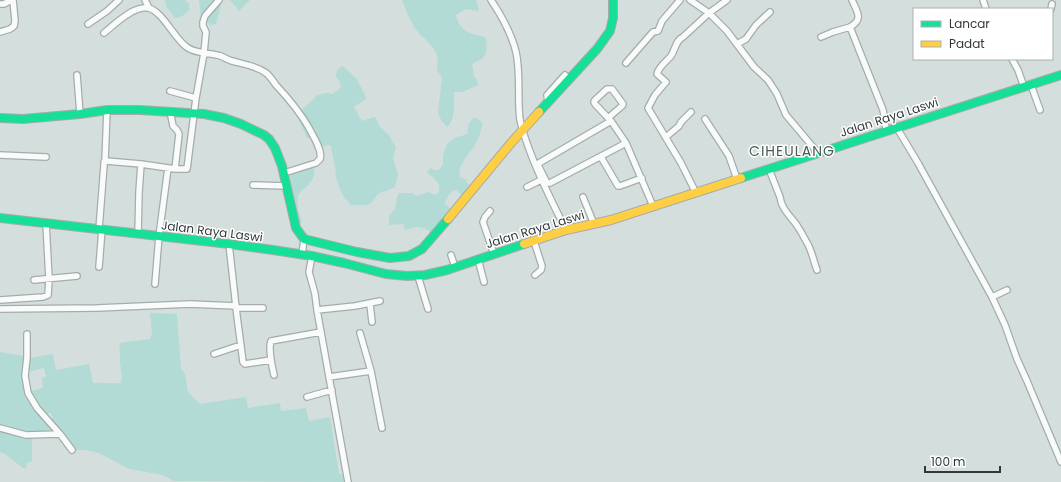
<svg xmlns="http://www.w3.org/2000/svg" width="1061" height="482" font-family="Poppins,sans-serif">
<style>
.green{fill:#b2dbd5}
.lines{fill:none;stroke-linecap:round;stroke-linejoin:round}
.street-casing{stroke:#a5acab;stroke-width:8}
.fast-casing{stroke:#a5acab;stroke-width:10}
.slow-casing{stroke:#a5acab;stroke-width:10}
.street{stroke:#f9fafa;stroke-width:5.5}
.fast{stroke:#16e098;stroke-width:8}
.slow{stroke:#ffcf43;stroke-width:8}
.labels{text-anchor:middle;dominant-baseline:central;stroke-width:3;stroke-linejoin:round;paint-order:stroke}
.street-label{font-size:12px;fill:#313938;stroke:#fff}
.quarter-label{font-size:14px;letter-spacing:1px;fill:#495a57;stroke:#fff}
</style>
<rect width="100%" height="100%" fill="#d4dfdd"/>
<!-- green -->
<path class="green" d="M165 0H185L189 4V10C185 14 181 18 175 18L166 6Z
M199 0H222L216 24 211 25 201 18Z
M230 0H250L239 11Z
M402 0H476L479 9 478 11 466 9 456 15C457 23 464 32 473 34 478 36 481 35 486 38 487 45 488 56 480 60 476 62 474 62 472 65L474 76 477 80 478 85 463 92H454C454 102 456 120 447 127L441 120 438 112 442 78 437 70C439 55 437 51 426 40 424 37 421 36 419 33 411 24 406 11 402 0Z
M343 66 357 79 366 97V99L354 107 362 121 374 117 376 118 379 126 389 135 396 148 393 157 398 175 395 187 389 190 379 193 371 203 367 205H351C340 194 339 187 335 173L336 171 331 147 330 145H328L318 148 313 138H307L299 120 303 108 312 101 317 95 326 93 333 94 341 87 339 80 336 77C336 71 338 68 343 66Z
M474 118H476L483 123C481 129 480 135 477 141 472 153 457 162 460 177L465 179 470 187 462 195 456 190C450 191 448 197 445 202V204L451 209C445 218 440 227 430 232 421 225 416 227 405 230L404 226 403 224 389 225V216L395 209 397 197 399 193H413L416 196 429 192 435 195 439 192C441 182 434 179 427 172L430 168 435 170H439L443 164V155L447 144 455 138 467 134 469 123Z
M312 166C320 179 305 186 298 195V209L302 221 300 226C295 209 288 190 291 172Z
M150 313 177 314 181 368 185 374 188 392 200 404 246 397 248 408 280 403 281 411 306 408 309 421 330 417 339 474H342L344 482 174 481 163 475 129 469 99 453 85 450H74L50 419 53 418 51 413 45 414 32 397 30 391 43 388 42 378 46 377 44 368 27 372 30 358 53 354 56 370 89 364 93 383C102 382 111 384 121 383 123 375 121 371 120 363 120 357 120 350 119 343L150 339 152 334Z
M0 352 25 356V383L45 419 54 432 32 433V461L27 463 26 468H23L5 454 0 452Z"/>
<g class="lines">
<!-- street casing -->
<g class="street-casing">
<path id="street" d="M145 0 149 8
M491 0C501 15 512 35 516 52 521 74 517 98 520 120 522 129 525 138 528 146 538 175 552 202 566 230
M690 0 709 13 727 31 754 67 768 80 777 94 786 115 818 153
M852 0C857 12 864 19 850 27L883 110 885 120 886 131
M983 0 986 9
M0 4H4L11 0
M1051 9 1052 4
M88 24 107 11 119 0
M0 32 10 29 14 26 15 21 13 0
M104 33C115 24 133 6 148 8 162 10 175 40 188 48 198 54 211 53 221 56 225 58 228 60 232 61 243 64 257 66 266 73 270 76 273 81 276 85 289 99 300 112 309 128 313 136 323 151 320 159L316 163 284 173
M821 37 833 32 850 27
M737 44 746 39 756 25 770 12
M1012 59 1018 70 1024 87
M626 63 653 32 658 31 662 21 680 0
M77 75 80 114
M1031 85 1040 110
M170 91 196 98
M548 102 547 95 565 75
M170 111 173 126 177 130 179 134 175 169
M608 118 622 106 623 104 612 89H607L595 100 594 102 595 104 611 121 626 143 653 206
M705 119 729 156 737 179
M611 121 539 163 538 165 547 183H550L626 143
M897 128 918 163 992 297 1005 325 1017 359 1027 381 1061 462
M666 137 679 126 681 122 691 112
M0 155 46 157
M601 157 618 186H620L642 178
M105 161 107 110
M769 169 780 197C781 208 790 216 796 224 800 230 803 235 806 241 812 250 813 260 817 270
M253 185 287 186
M527 187 541 180
M696 193 681 163 648 108 655 95 666 82 657 74C659 66 666 62 671 56 675 50 676 40 683 37L709 13 727 0
M583 197 594 224
M490 211 485 217 483 222 494 254
M99 229 104 165V162L106 161 141 164 175 169H187L196 98 204 53 206 32 203 26V22L205 16 219 0
M138 234 139 192 141 164
M534 241 542 266 541 270 535 275
M229 244 237 316 243 362 245 364 271 360
M302 255 304 239
M451 255 455 267
M312 256 309 272 315 294 317 310 348 482
M478 259 484 282
M99 267 102 229
M418 276 428 309
M34 280 77 276
M155 284 159 236 168 168
M992 297 1007 290
M0 300 43 297 48 295 49 279 46 223
M370 304 372 322
M236 308H263
M0 309 97 308 190 304 236 306
M317 310 355 306 380 301
M360 333 371 371
M27 334V357L25 376 28 393 37 408 60 434 72 450
M214 354 241 345
M274 375C272 366 268 349 271 341L321 332
M329 377 371 371 382 428
M307 397 332 390
M0 428 26 435 60 434"/>
</g>
<!-- fast casing -->
<g class="fast-casing">
<path id="fast" d="M539 112 597 49 610 31 613 18V0
M0 118 23 119 80 114 107 110H140L204 114 224 118 241 124 264 135 269 139 275 148 282 166 296 228 304 239 357 252 390 258 409 256 422 249 448 219
M741 178 1061 75
M0 218 229 244 273 250 312 256 344 263 386 274 407 276 425 275 447 270 524 244"/>
</g>
<!-- slow casing -->
<g class="slow-casing">
<path id="slow" d="M448 219 511 143 539 112
M524 244 566 230 611 220 741 178"/>
</g>
<!-- street -->
<use href="#street" class="street"/>
<!-- fast -->
<use href="#fast" class="fast"/>
<!-- slow -->
<use href="#slow" class="slow"/>
</g>
<g class="labels">
<!-- street labels -->
<g class="street-label">
<text transform="translate(889 117) rotate(-18)">Jalan Raya Laswi</text>
<text transform="translate(535 229) rotate(-17)">Jalan Raya Laswi</text>
<text transform="translate(212 231) rotate(7)">Jalan Raya Laswi</text>
</g>
<!-- quarter labels -->
<g class="quarter-label">
<text x="792" y="151">CIHEULANG</text>
</g>
</g>
<!-- legend -->
<rect x="913" y="8" width="140" height="52" fill="#ffffff" stroke="#adb0af"/>
<rect x="921" y="21" width="20" height="6" fill="#16e098" stroke="#adb0af"/>
<text x="949" y="28" font-size="12" fill="#313938">Lancar</text>
<rect x="921" y="41" width="20" height="6" fill="#ffcf43" stroke="#adb0af"/>
<text x="949" y="48" font-size="12" fill="#313938">Padat</text>
<!-- scale -->
<path d="M925 466v6h75v-6" fill="none" stroke="#313938" stroke-width="2"/>
<text x="931" y="466" font-size="12" fill="#313938" stroke="#ffffff" stroke-width="3" paint-order="stroke">100 m</text>
</svg>
